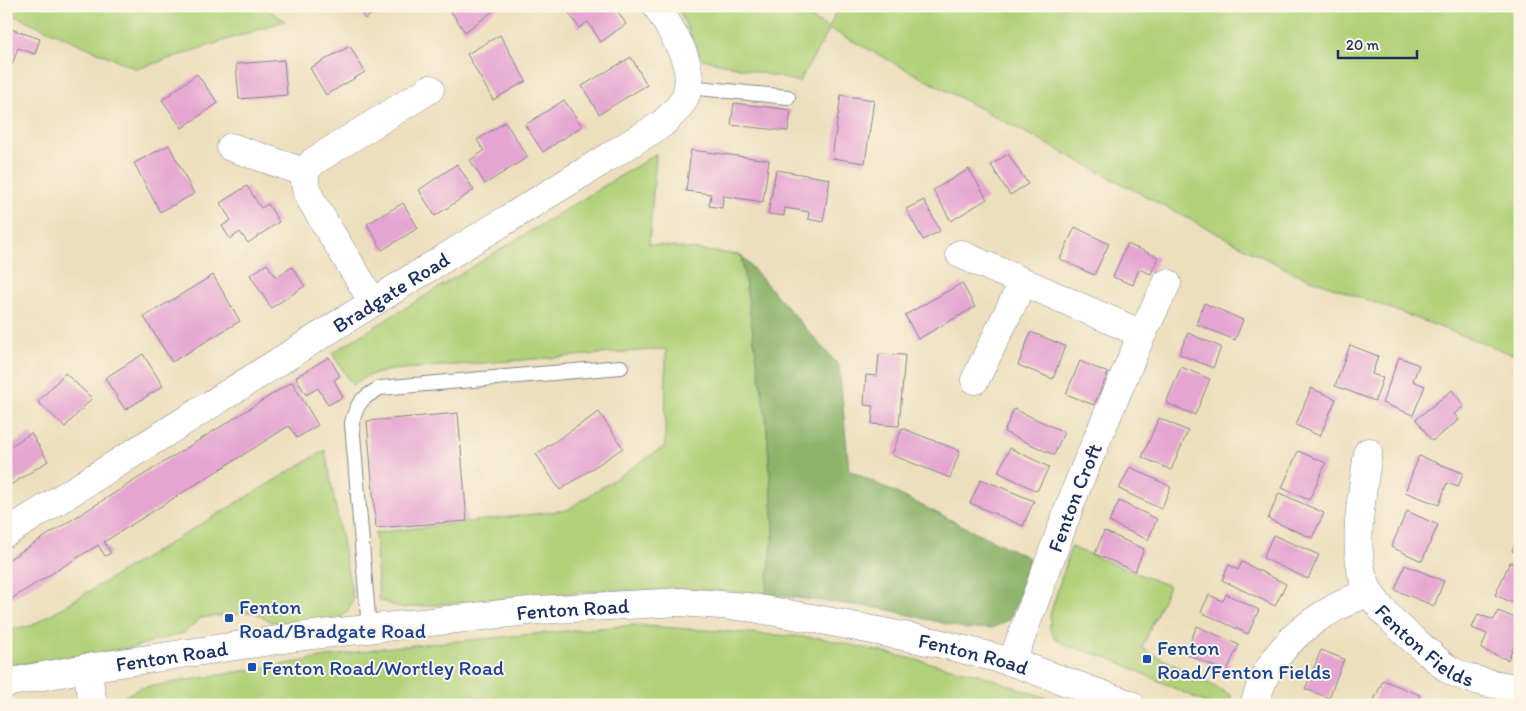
<svg xmlns="http://www.w3.org/2000/svg" width="1526" height="711" font-family="Itim,sans-serif">
<style>
.green{fill:#b1d179;stroke:#66806c}
.forest{fill:#8cb369;stroke:#547164}
.building{fill:#e5a4d1}
.lines{fill:none;stroke-linecap:round;stroke-linejoin:round}
.lane-casing{stroke:#84878e;stroke-width:16}
.street-casing{stroke:#84878e;stroke-width:29}
.secondary-casing{stroke:#84878e;stroke-width:29}
.lane{stroke:#fff;stroke-width:14}
.street{stroke:#fff;stroke-width:28}
.secondary{stroke:#fff;stroke-width:28}
.transit-dot{fill:#1a4fb4;stroke:#fcf5e5;stroke-width:2}
.labels{text-anchor:middle;dominant-baseline:central;stroke-width:4;stroke-linejoin:round;paint-order:stroke}
.street-label{font-size:21px;fill:#1b2f5e;stroke:#fcf5e5}
.transit-label{font-size:21px;fill:#164399;stroke:#fcf5e5;text-anchor:start}
</style>
<rect width="100%" height="100%" fill="#fcf5e5"/>
<filter id="ink" filterUnits="userSpaceOnUse"><feTurbulence type="fractalNoise" baseFrequency=".02" numOctaves="2"/><feDisplacementMap in="SourceGraphic" scale="10" xChannelSelector="R" yChannelSelector="G"/><feConvolveMatrix kernelMatrix="1 2 1 2 8 2 1 2 1" color-interpolation-filters="sRGB"/></filter>
<filter id="wash" filterUnits="userSpaceOnUse"><feTurbulence type="fractalNoise" baseFrequency=".0096" numOctaves="4" result="noise"/><feDisplacementMap in="SourceGraphic" scale="20" xChannelSelector="R" yChannelSelector="G"/><feGaussianBlur stdDeviation="1.12" result="paint"/><feColorMatrix in="noise" values="0 0 0 0 0 0 0 0 0 0 0 0 0 0 0 0 0 1.4 0 .05"/><feComposite in="paint" operator="in"/></filter>
<g filter="url(#wash)">
<rect width="100%" height="100%" fill="#eddfbd"/>
<!-- green -->
<path class="green" d="M6 6H262L285 21 137 69 6 12Z
M677 6H790L829 28 838 6H1520V357L1292 272 1160 204 830 29 799 82 702 59Z
M656 154 649 244 741 255 766 417 774 530 766 594 694 589 594 591 400 608 379 600 375 533 567 510 665 446 666 349 390 370 367 376 352 385 332 353Z
M325 450 353 599 347 613 333 621 274 623 254 612 200 618 184 633 130 648 6 666V629L31 626Z
M1071 547 1169 586 1142 648 1232 696 1226 704 1213 705 1206 703 1112 659 1068 646 1055 638 1050 629V615Z
M632 625 820 638 978 674 1065 705H120L125 696 140 688 382 648Z"/>
<!-- forest -->
<path class="forest" d="M741 255 839 366 849 470 1029 558 1022 590 1009 620 992 628 967 629 885 609 766 594 774 530 766 417Z"/>
<g id="blocks">
<!-- building -->
<path class="building" d="M357 6H385L365 19Z
M447 6H500L465 32Z
M572 6H614L626 24 601 42 588 22 579 28 567 10Z
M6 27 40 39 35 54 18 48 12 65 6 63Z
M500 35 526 81 493 100 467 54Z
M350 46 365 72 326 95 310 68Z
M631 57 647 85 599 114 582 86Z
M284 60 287 95 239 99 236 64Z
M197 74 218 103 182 128 162 100Z
M841 95 874 100 865 163 832 158Z
M564 100 582 126 543 152 525 125Z
M734 103 791 110 788 131 731 125Z
M505 122 528 157 485 184 470 160 484 151 477 140Z
M169 145 194 194 160 212 134 163Z
M691 150 769 160 763 202 723 196 722 208 709 206 711 194 686 191Z
M1008 154 1028 184 1010 195 991 165Z
M457 164 474 190 435 216 419 190Z
M969 169 987 199 951 221 933 190Z
M776 170 830 179 823 222 808 219 809 212 785 208 784 216 768 214Z
M247 186 261 208 268 204 279 222 248 243 240 232 230 239 222 226 231 220 220 203Z
M924 200 940 231 923 240 906 209Z
M403 203 418 228 382 250 367 224Z
M1075 227 1109 244 1094 275 1060 259Z
M1127 244 1158 257 1151 274 1139 269 1133 285 1113 277Z
M267 264 276 277 292 267 305 286 271 308 250 275Z
M213 275 240 321 172 362 144 317Z
M962 283 975 307 918 339 905 315Z
M1204 303 1243 320 1235 340 1196 324Z
M1031 332 1065 346 1053 379 1018 365Z
M1188 333 1221 347 1213 368 1179 354Z
M1350 345 1378 356 1372 374 1383 378 1375 401 1335 386Z
M143 354 163 386 125 410 105 378Z
M879 354 905 355 899 426 872 424 873 406 864 405 866 375 877 376Z
M329 357 340 376 334 380 343 397 328 405 318 388 306 395 296 377Z
M1399 357 1419 365 1413 381 1425 386 1413 415 1382 403Z
M1080 361 1108 373 1094 405 1066 394Z
M1181 367 1210 379 1195 415 1166 403Z
M65 373 92 398 65 427 38 402Z
M292 382 318 425 297 438 289 426 104 542 111 553 105 556 98 545 6 602V561Z
M1311 388 1336 399 1320 436 1296 425Z
M1452 390 1464 406 1454 414 1459 420 1432 441 1416 419Z
M1014 409 1064 432 1054 455 1004 432Z
M599 412 623 448 560 490 536 454Z
M458 413 467 521 376 528 367 421Z
M1159 418 1188 431 1171 470 1142 457Z
M902 428 960 451 950 478 892 455Z
M31 433 48 461 6 488V449Z
M1010 448 1049 467 1037 491 998 472Z
M1298 451 1326 463 1309 500 1282 488Z
M1419 456 1463 473 1458 487 1447 483 1439 505 1405 492Z
M1130 467 1171 487 1161 509 1119 489Z
M981 479 1034 501 1023 526 970 503Z
M1279 493 1324 513 1312 538 1268 519Z
M1119 501 1157 519 1148 540 1109 522Z
M1407 511 1438 525 1422 561 1391 547Z
M1104 531 1144 549 1135 571 1095 554Z
M1520 531V554L1512 551Z
M1273 535 1319 555 1308 579 1263 558Z
M1242 562 1286 584 1275 606 1222 580 1229 565 1238 570Z
M1510 562 1520 566V606L1495 595Z
M1405 565 1444 581 1434 606 1395 590Z
M1226 594 1259 610 1248 634 1201 612 1209 595 1223 601Z
M1498 611 1520 620V631L1508 660 1481 649 1487 634 1472 628 1478 614 1494 620Z
M1197 626 1239 645 1226 672 1185 653Z
M1321 650 1344 659 1329 698 1305 689Z
M1383 680 1420 695 1416 705H1372Z"/>
</g>
</g>
<g filter="url(#ink)">
<use href="#blocks" fill-opacity="0" stroke="#84878e" stroke-width="1"/>
<g class="lines">
<!-- lane casing -->
<g class="lane-casing">
<path id="lane" d="M689 87 788 97
M369 629 352 423C357 402 362 398 380 388L621 367"/>
</g>
<!-- street casing -->
<g class="street-casing">
<g id="street">
<path d="M231 147 304 172"/>
<path d="M960 254 1142 334"/>
<path d="M373 302 312 202 306 188 304 172 314 161 430 89"/>
<path d="M975 380 1023 282"/>
<path id="s1" d="M1368 452C1363 490 1354 531 1361 569 1366 602 1405 633 1429 653 1436 659 1443 666 1450 670 1471 682 1497 684 1520 689"/>
<path id="s2" d="M6 533 404 283 662 124C668 118 674 113 679 107 705 75 673 35 657 6"/>
<path id="s3" d="M1012 662 1078 484 1142 334 1167 283"/>
<path d="M87 668 93 705"/>
<path d="M1254 705C1258 694 1261 682 1267 672 1290 631 1327 609 1369 592"/>
</g>
</g>
<!-- secondary casing -->
<g class="secondary-casing">
<g id="secondary">
<path id="s4" d="M6 683 87 668 304 636 538 610 680 602 747 607 817 619 938 643 1012 662 1131 705"/>
</g>
</g>
<!-- lane -->
<use href="#lane" class="lane"/>
<!-- street -->
<use href="#street" class="street"/>
<!-- secondary -->
<use href="#secondary" class="secondary"/>
</g>
</g>
<!-- markers -->
<g class="transit-dot">
<rect x="224" y="613" width="10" height="10" rx="2.5"/>
<rect x="1142" y="654" width="10" height="10" rx="2.5"/>
<rect x="247" y="662" width="10" height="10" rx="2.5"/>
</g>
<g class="labels">
<!-- street labels -->
<g class="street-label">
<text stroke="none"><textPath href="#s2" startOffset="454">Bradgate Road</textPath></text>
<text stroke="none"><textPath href="#s3" startOffset="176">Fenton Croft</textPath></text>
<text stroke="none"><textPath href="#s4" startOffset="572">Fenton Road</textPath></text>
<text stroke="none"><textPath href="#s1" startOffset="220">Fenton Fields</textPath></text>
<text stroke="none"><textPath href="#s4" startOffset="978">Fenton Road</textPath></text>
<text stroke="none"><textPath href="#s4" startOffset="168">Fenton Road</textPath></text>
</g>
<!-- transit labels -->
<g class="transit-label">
<text x="239" y="606">Fenton<tspan x="239" dy="24">Road/Bradgate Road</tspan></text>
<text x="1157" y="647">Fenton<tspan x="1157" dy="24">Road/Fenton Fields</tspan></text>
<text x="262" y="667">Fenton Road/Wortley Road</text>
</g>
</g>
<!-- margin -->
<rect width="1526" height="711" fill="none" stroke="#fcf5e5" stroke-width="25"/>
<!-- scale -->
<path d="M1338 50v8h79v-8" fill="none" stroke="#1b2f5e" stroke-width="2.5"/>
<text x="1346" y="50" font-size="15" fill="#1b2f5e" stroke="#fcf5e5" stroke-width="4" paint-order="stroke">20 m</text>
</svg>
